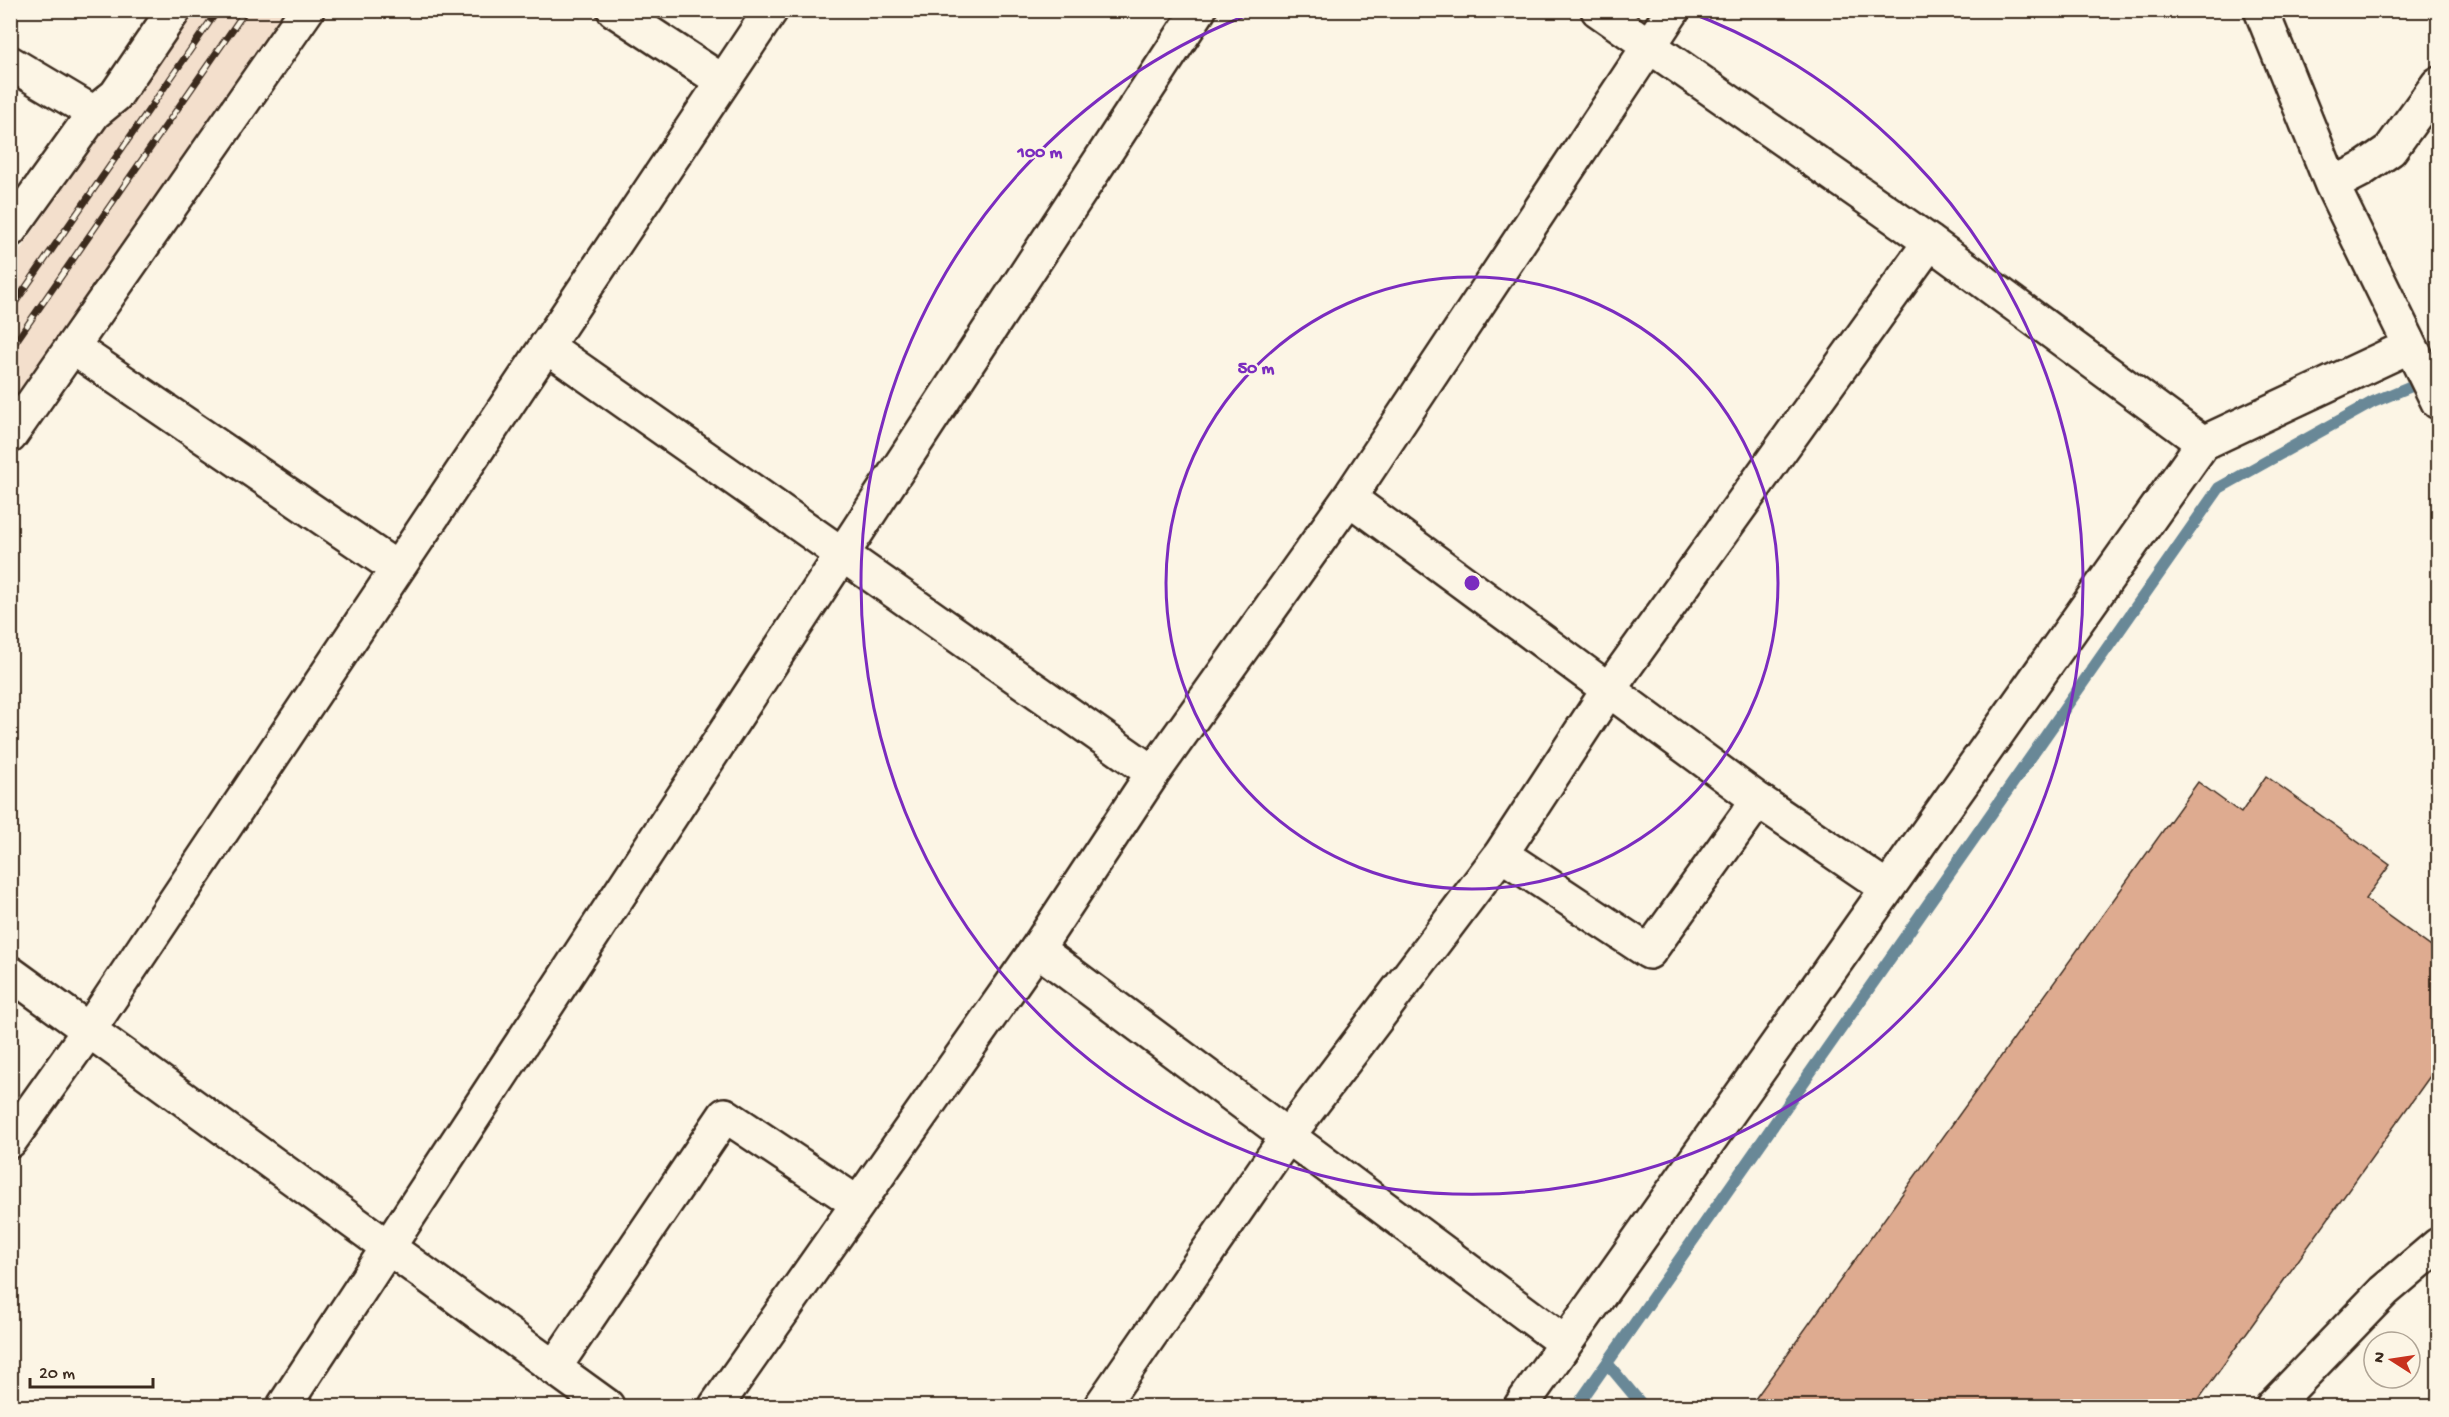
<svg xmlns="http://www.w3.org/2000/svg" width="2449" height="1417" font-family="'Gochi Hand',sans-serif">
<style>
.built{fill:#f3dfcc}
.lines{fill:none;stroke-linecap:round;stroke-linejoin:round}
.stream{stroke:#698897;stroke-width:12}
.building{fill:#deab90;stroke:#3b2a1e;stroke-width:1.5}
.minor-casing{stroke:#3b2a1e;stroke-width:38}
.minor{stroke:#fcf5e5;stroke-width:33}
.rail-casing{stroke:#3b2a1e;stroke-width:7}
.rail{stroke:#fcf5e5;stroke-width:4.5;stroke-dasharray:14;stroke-linecap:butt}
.ring{fill:none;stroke:#7b2cbf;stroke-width:3}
.centre{fill:#7b2cbf;stroke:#fcf5e5;stroke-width:3}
.ring-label{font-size:18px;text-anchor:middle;font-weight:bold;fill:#7b2cbf;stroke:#fcf5e5;stroke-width:4.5;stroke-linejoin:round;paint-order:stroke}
</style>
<rect width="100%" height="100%" fill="#fcf5e5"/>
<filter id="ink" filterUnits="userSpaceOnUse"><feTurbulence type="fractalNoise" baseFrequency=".0167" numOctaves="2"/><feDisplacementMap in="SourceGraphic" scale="12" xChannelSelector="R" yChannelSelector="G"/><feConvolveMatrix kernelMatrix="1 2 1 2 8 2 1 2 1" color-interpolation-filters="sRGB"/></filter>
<g filter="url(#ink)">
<!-- built -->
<path class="built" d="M186 11H283L11 405V263Z"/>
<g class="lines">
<!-- stream -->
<path class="stream" d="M1607 1363 1643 1406
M1577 1406 2219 488 2373 402 2426 380"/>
</g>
<!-- building -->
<path class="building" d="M2266 776 2390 865 2365 899 2438 952V1065L2194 1406H1750L2198 782 2241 813Z"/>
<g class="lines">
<!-- minor casing -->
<g class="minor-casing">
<path id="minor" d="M614 10 722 81
M1598 10 1930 242 2203 443
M2261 10 2332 185 2438 402
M10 63 94 113 10 230
M94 113 116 95 174 10
M2332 185 2361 170 2390 150 2438 84
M546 346 1153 773
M72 347 396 568
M10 436 307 10
M1349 498 1758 800 1887 888
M1501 854 1649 952 1758 800
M1037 949 1565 1343
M10 973 607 1406
M10 1141 89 1030 771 10
M554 1368 725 1115 857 1203
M284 1406 1199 10
M716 1406 1037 949 1153 773 1349 498 1673 10
M1101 1406 1287 1137 1501 854 1609 689 1930 242
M1521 1406 2203 443 2410 346
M2273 1406 2384 1291 2438 1245"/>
</g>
<!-- minor -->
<use href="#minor" class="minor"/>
<!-- rail casing -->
<g class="rail-casing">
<path id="rail" d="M10 310 218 10
M10 350 246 10"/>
</g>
<!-- rail -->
<use href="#rail" class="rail"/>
</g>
</g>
<!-- distance rings -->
<g class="ring">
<circle cx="1472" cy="583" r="306"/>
<path d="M1686 11A611 611 0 1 1 1258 11"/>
</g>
<circle cx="1472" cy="583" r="9" class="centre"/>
<g class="ring-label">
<text x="1040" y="157">100 m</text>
<text x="1256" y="373">50 m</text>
</g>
<!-- margin -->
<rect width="2449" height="1417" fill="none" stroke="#fcf5e5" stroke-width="36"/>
<rect x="18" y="18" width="2413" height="1381" fill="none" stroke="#3b2a1e" stroke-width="2" filter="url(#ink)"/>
<!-- north arrow -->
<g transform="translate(2392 1360) rotate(282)"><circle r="28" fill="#fcf5e5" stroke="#afa495" stroke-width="1.5"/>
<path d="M0-4.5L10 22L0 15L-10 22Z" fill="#c8321e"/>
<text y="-9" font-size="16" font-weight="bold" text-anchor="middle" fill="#3b2a1e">N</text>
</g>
<!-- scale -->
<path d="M30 1378v9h123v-9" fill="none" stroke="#3b2a1e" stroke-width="3"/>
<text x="39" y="1378" font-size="18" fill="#3b2a1e" stroke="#fcf5e5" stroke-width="4.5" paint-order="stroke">20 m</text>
</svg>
